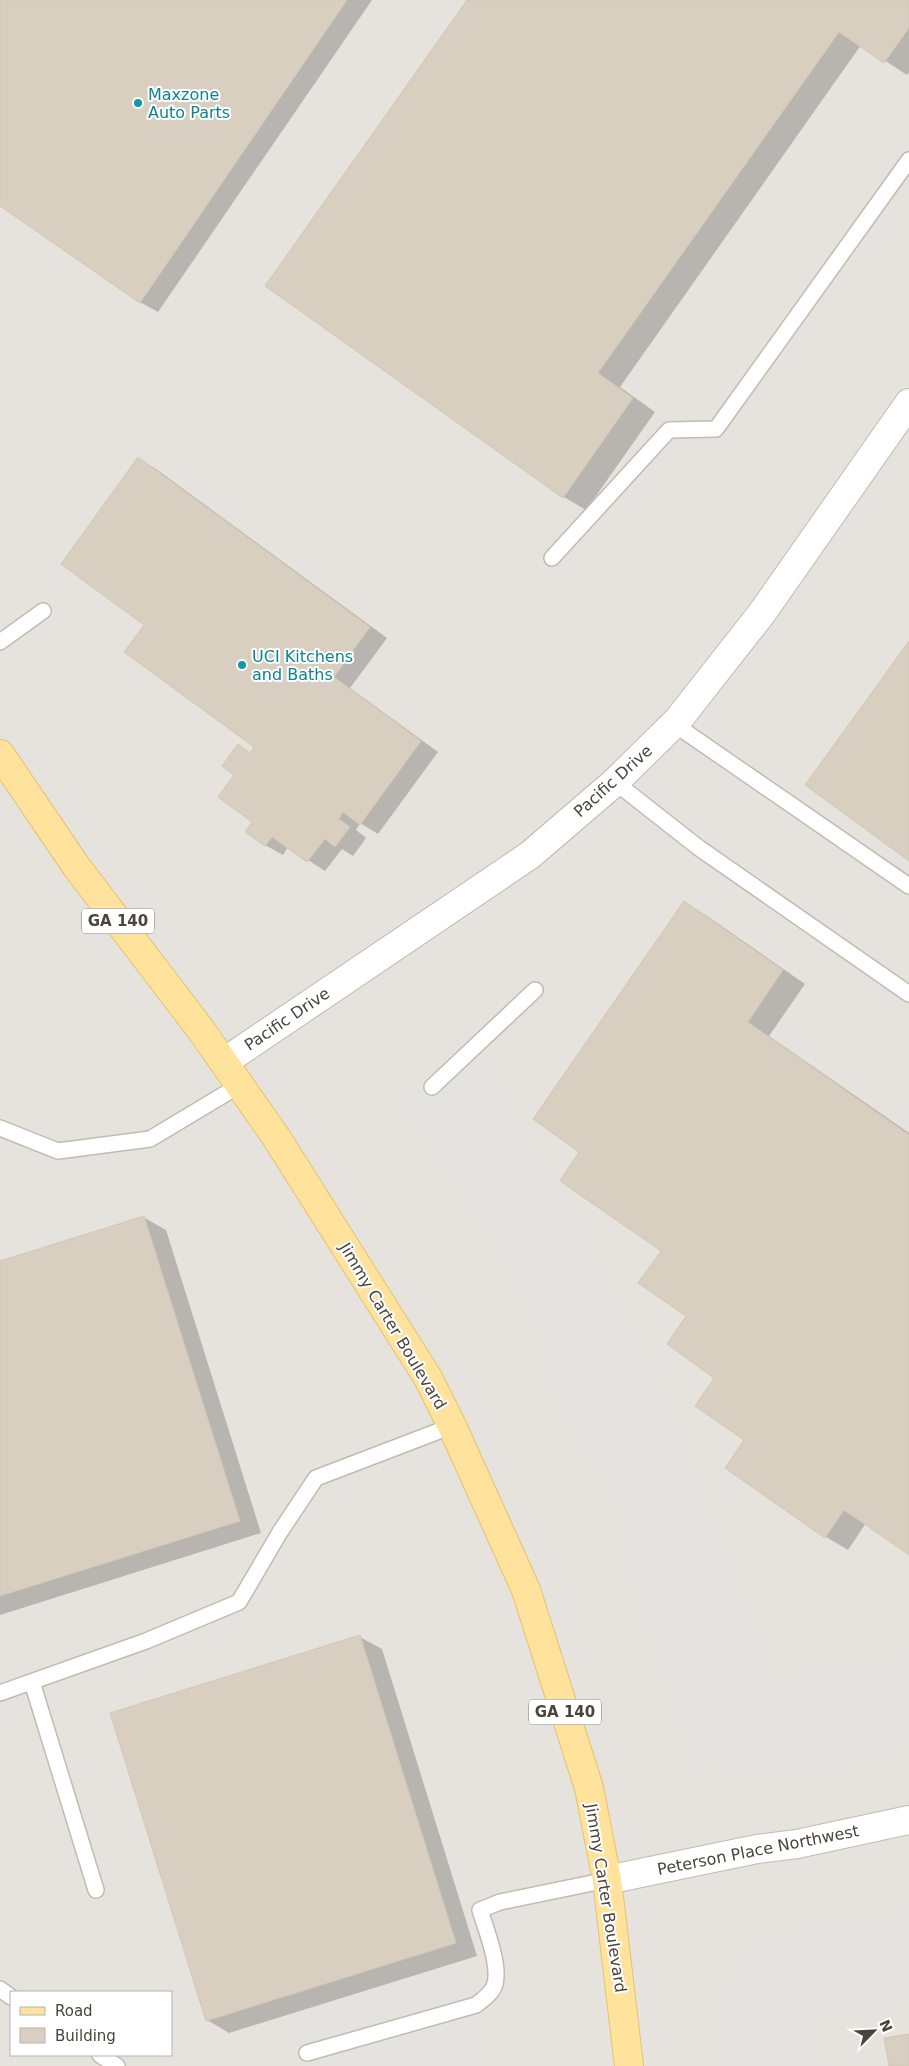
<svg xmlns="http://www.w3.org/2000/svg" width="909" height="2066" font-family="'DejaVu Sans',sans-serif">
<style>
.industrial{fill:#e6e2dd;fill-rule:evenodd}
.parking{fill:#e5e3e0}
.shadow{fill:#0003}
.building{fill:#d8cfc1;stroke:#d3c7b4}
.lines{fill:none;stroke-linecap:round;stroke-linejoin:round}
.lane-casing{stroke:#c2bbae;stroke-width:18}
.street-casing{stroke:#c2bbae;stroke-width:30}
.primary-casing{stroke:#e6c16a;stroke-width:30}
.lane{stroke:#fff;stroke-width:15}
.street{stroke:#fff;stroke-width:28}
.primary{stroke:#ffe39c;stroke-width:28}
.culture-dot{fill:#0f9aa8;stroke:#fff;stroke-width:2}
.labels{text-anchor:middle;dominant-baseline:central;stroke-width:4;stroke-linejoin:round;paint-order:stroke}
.shield{fill:#fff;stroke:#817c74;stroke-width:1}
.shield-label{font-size:15px;font-weight:bold;fill:#4b4439}
.culture-label{font-size:16px;fill:#0d838f;stroke:#fff;text-anchor:start}
.street-label{font-size:16px;fill:#4b4439;stroke:#fff}
</style>
<rect width="100%" height="100%" fill="#f6f3ec"/>
<!-- industrial -->
<path class="industrial" d="M0 0H909V2066H0ZM11 1992H171V2055H11Z"/>
<!-- parking -->
<path class="parking" d="M471 1049 507 1093 655 1369 773 1678 909 1655V1749L749 1783 696 1759 618 1510 511 1273 401 1102Z
M909 1910V2005L818 2021 823 2066H727L726 1984 759 1938Z
M456 1962 487 2065 308 2066 292 2011Z"/>
<!-- shadow -->
<path class="shadow" d="M0 0H372L158 312 140 302 0 205Z
M468 0H909V72L907 75 861 45 620 387 655 412 586 510 564 497Z
M139 459 156 469 387 638 350 688 438 752 378 834 360 823 356 830 366 838 353 856 342 849 325 871 288 847 283 855 265 845 236 774 238 746 251 754 256 746 146 624Z
M685 903 707 916 805 984 769 1036 909 1133V1553L866 1523 848 1550 826 1537 746 1440 687 1316 662 1250 581 1152Z
M143 1217 166 1230 261 1533 0 1615V1262Z
M360 1637 382 1649 477 1956 229 2033 207 2020Z"/>
<!-- building -->
<path class="building" d="M0 0H347L140 303 0 206Z
M467 0H909V28L884 63 839 32 598 373 633 398 563 498 265 286Z
M138 457 370 627 334 677 421 741 360 825 343 812 339 819 350 827 335 847 325 839 307 862 272 837 265 846 245 832 252 822 218 797 234 775 222 766 238 744 250 753 254 747 124 652 144 625 61 564Z
M909 641V861L805 785Z
M684 901 783 970 748 1022 909 1135V1555L844 1510 825 1538 725 1468 744 1440 695 1406 714 1378 667 1344 686 1316 638 1283 661 1251 560 1181 579 1152 533 1119Z
M144 1216 240 1521 0 1596V1261Z
M360 1635 456 1943 206 2021 110 1713Z
M909 2034V2066H889L884 2038Z"/>
<g class="lines">
<!-- lane casing -->
<g class="lane-casing">
<path id="lane" d="M552 558 669 430 716 429 909 160
M0 642 43 611
M674 724 909 886
M615 782 699 848 909 994
M432 1087 535 990
M0 1128 58 1151 150 1139 240 1085
M32 1682 96 1890
M0 1693 146 1641 239 1602 280 1532 316 1478 452 1426
M0 1989 11 1997
M307 2053 476 2005C483 1999 492 1994 495 1984 500 1964 486 1930 480 1910L500 1902 607 1880
M100 2055 117 2066"/>
</g>
<!-- street casing -->
<g class="street-casing">
<path id="street" d="M224 1062 530 855 615 782 678 720 762 613 909 403
M607 1880 757 1849 797 1844 909 1820"/>
</g>
<!-- primary casing -->
<g class="primary-casing">
<path id="primary" d="M0 754 76 866 201 1030 276 1137 428 1378 452 1426 526 1590 589 1788 607 1880 629 2066"/>
</g>
<!-- lane -->
<use href="#lane" class="lane"/>
<!-- street -->
<use href="#street" class="street"/>
<!-- primary -->
<use href="#primary" class="primary"/>
</g>
<!-- markers -->
<g class="culture-dot">
<circle cx="138" cy="103" r="5"/>
<circle cx="242" cy="665" r="5"/>
</g>
<g class="labels">
<!-- shield labels -->
<g class="shield">
<rect x="82" y="908.5" width="72" height="25" rx="4"/>
<rect x="529" y="1699.5" width="72" height="25" rx="4"/>
</g>
<g class="shield-label">
<text x="118" y="921">GA 140</text>
<text x="565" y="1712">GA 140</text>
</g>
<!-- culture labels -->
<g class="culture-label">
<text x="148" y="94">Maxzone<tspan x="148" dy="18">Auto Parts</tspan></text>
<text x="252" y="656">UCI Kitchens<tspan x="252" dy="18">and Baths</tspan></text>
</g>
<!-- street labels -->
<g class="street-label">
<text transform="translate(613 781) rotate(-42)">Pacific Drive</text>
<text transform="translate(287 1019) rotate(-34)">Pacific Drive</text>
<text transform="translate(393 1326) rotate(59)">Jimmy Carter Boulevard</text>
<text transform="translate(758 1850) rotate(-11)">Peterson Place Northwest</text>
<text transform="translate(606 1898) rotate(81)">Jimmy Carter Boulevard</text>
</g>
</g>
<!-- legend -->
<rect x="10" y="1991" width="162" height="65" fill="#ffffff" stroke="#b7b4b0"/>
<rect x="20" y="2007" width="25" height="8" fill="#ffe39c" stroke="#b7b4b0"/>
<text x="55" y="2016" font-size="15" fill="#4b4439">Road</text>
<rect x="20" y="2028" width="25" height="15" fill="#d8cfc1" stroke="#b7b4b0"/>
<text x="55" y="2041" font-size="15" fill="#4b4439">Building</text>
<!-- north arrow -->
<g transform="translate(874 2031) rotate(66)" stroke="#ffffff" stroke-width="4" paint-order="stroke">
<path d="M0-4L9 19L0 12L-9 19Z" fill="#4b4439"/>
<text y="-8" font-size="14" font-weight="bold" text-anchor="middle" fill="#4b4439">N</text>
</g>
</svg>
